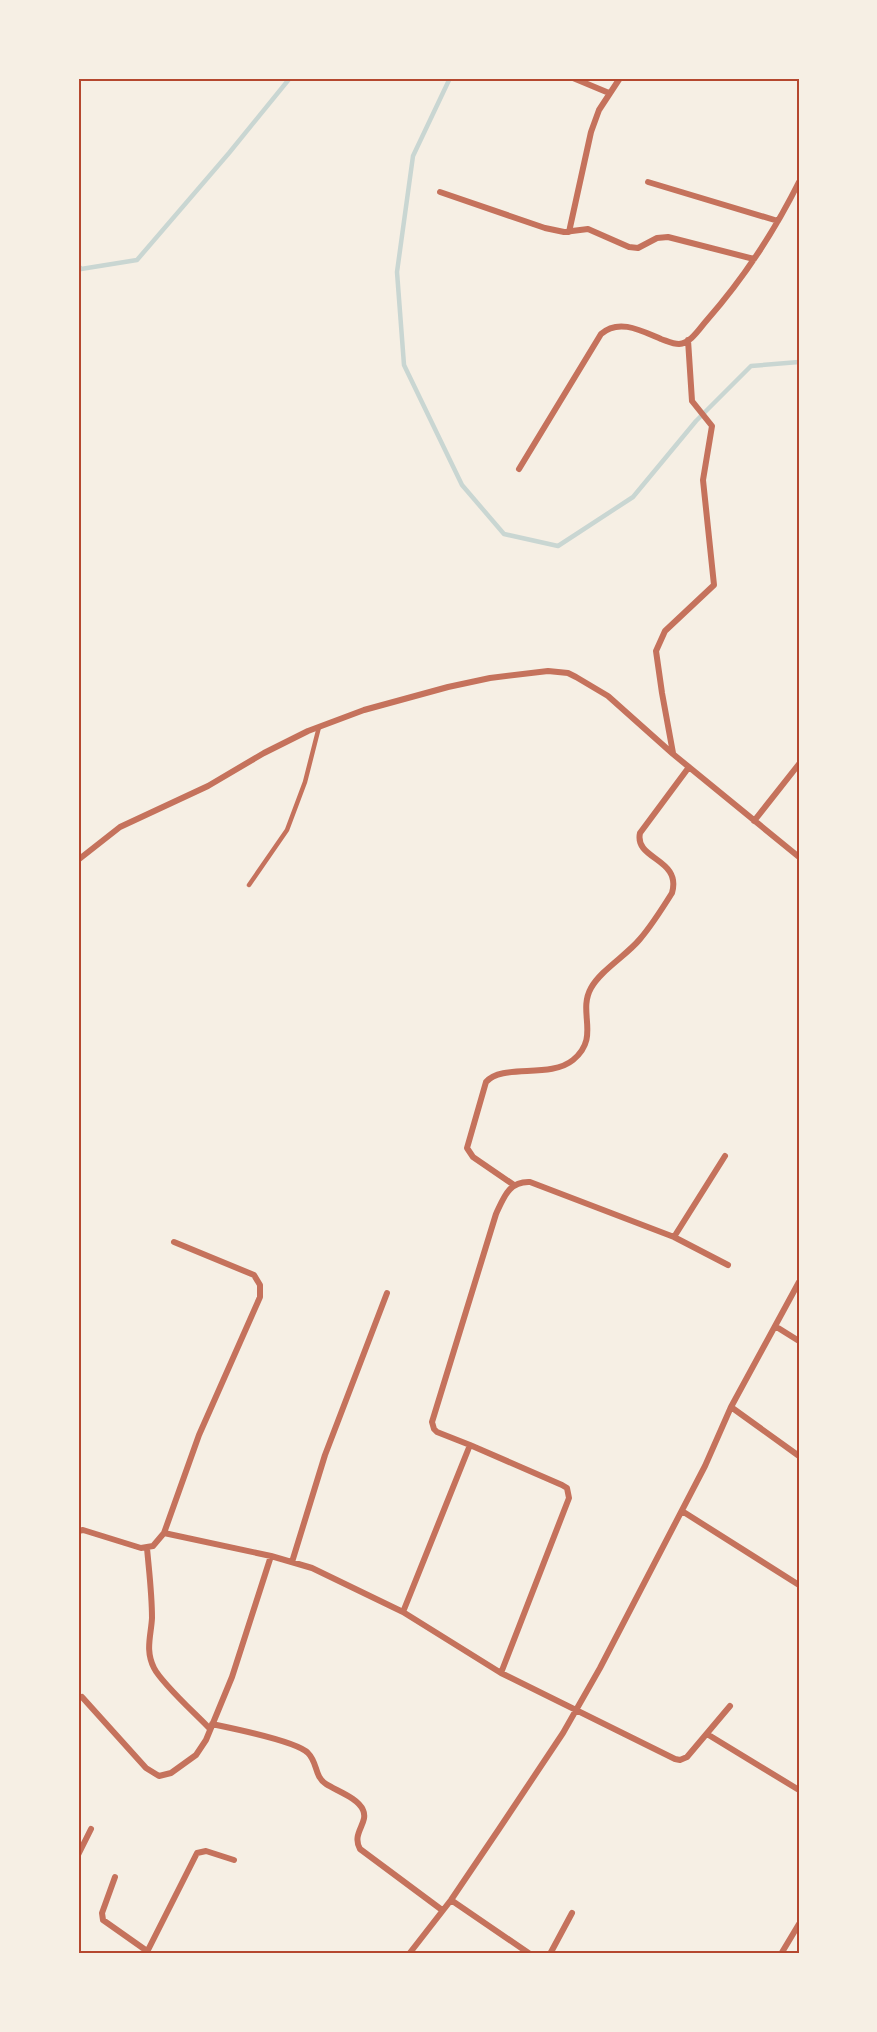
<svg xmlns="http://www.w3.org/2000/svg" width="877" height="2032" font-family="Inter,sans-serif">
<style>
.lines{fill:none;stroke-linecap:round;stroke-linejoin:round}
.stream{stroke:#c9d6d2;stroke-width:4.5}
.service{stroke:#c5725c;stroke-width:4.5}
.minor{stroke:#c5725c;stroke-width:6}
.neatline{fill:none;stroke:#b5482f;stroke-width:2}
</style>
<rect width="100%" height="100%" fill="#f6efe4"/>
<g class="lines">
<!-- stream -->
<path class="stream" d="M450 78 413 156 397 272 404 365 462 485 504 534 558 546 633 497 696 421 751 366 799 362
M78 265 81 269 137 260 229 153 290 78"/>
<!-- service -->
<path class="service" d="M249 885 287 830 305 782 319 727"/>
<!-- minor -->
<path class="minor" d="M573 78 609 93
M648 182 778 221
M440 192 545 228 564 232 588 229 629 247 638 248 657 238 668 237 754 259
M569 232 591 132 599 110 620 78
M519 469 601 334C619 318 642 331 661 339 667 341 673 344 679 344 691 343 699 329 707 320 743 279 774 232 799 182
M673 753 662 693 656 651 665 631 714 585 703 480 712 426 692 401 688 340
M754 821 799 764
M78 860 120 827 208 786 264 753 308 731 364 710 448 687 490 678 548 671 568 673 576 677 608 696 673 754 799 857
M514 1185 473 1157 467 1148 486 1082C502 1063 550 1079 573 1060 601 1037 577 1013 591 988 601 970 627 955 640 939 652 925 662 909 672 893 682 858 634 860 640 833L689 767
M674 1237 725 1156
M775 1326 799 1341
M731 1407 799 1456
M470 1445 437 1432 434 1429 432 1422 496 1214C504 1197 509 1181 530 1182L674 1237 728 1265
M682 1511 799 1585
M78 1531 83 1530 141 1548 153 1546 164 1533 271 1556 312 1568 403 1612 501 1673 675 1759 680 1760 687 1757 730 1706
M164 1533 199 1435 260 1297V1285L254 1275 174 1242
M147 1548C149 1571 152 1594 152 1618 151 1636 145 1650 154 1668 162 1684 197 1715 210 1729
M292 1562 325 1455 387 1293
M403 1612 470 1445 562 1485 567 1488 569 1498 501 1673
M82 1697 146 1768 159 1776 171 1773 196 1755 206 1740 232 1677 271 1556
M212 1724C231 1728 297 1741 308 1753 318 1763 314 1776 326 1784 337 1791 358 1798 363 1810 369 1823 351 1833 360 1849L442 1910
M707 1734 799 1790
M78 1855 91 1829
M115 1877 102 1913 103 1920 147 1951
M451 1900 530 1954
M146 1954 197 1853 206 1851 234 1860
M409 1954 451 1900 499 1829 563 1733 600 1668 705 1466 731 1407 799 1282
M550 1954 572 1913
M781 1954 799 1924"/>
</g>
<!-- border -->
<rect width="877" height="2032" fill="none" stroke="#f6efe4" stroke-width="159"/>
<rect x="80" y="80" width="718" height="1872" class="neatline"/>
</svg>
